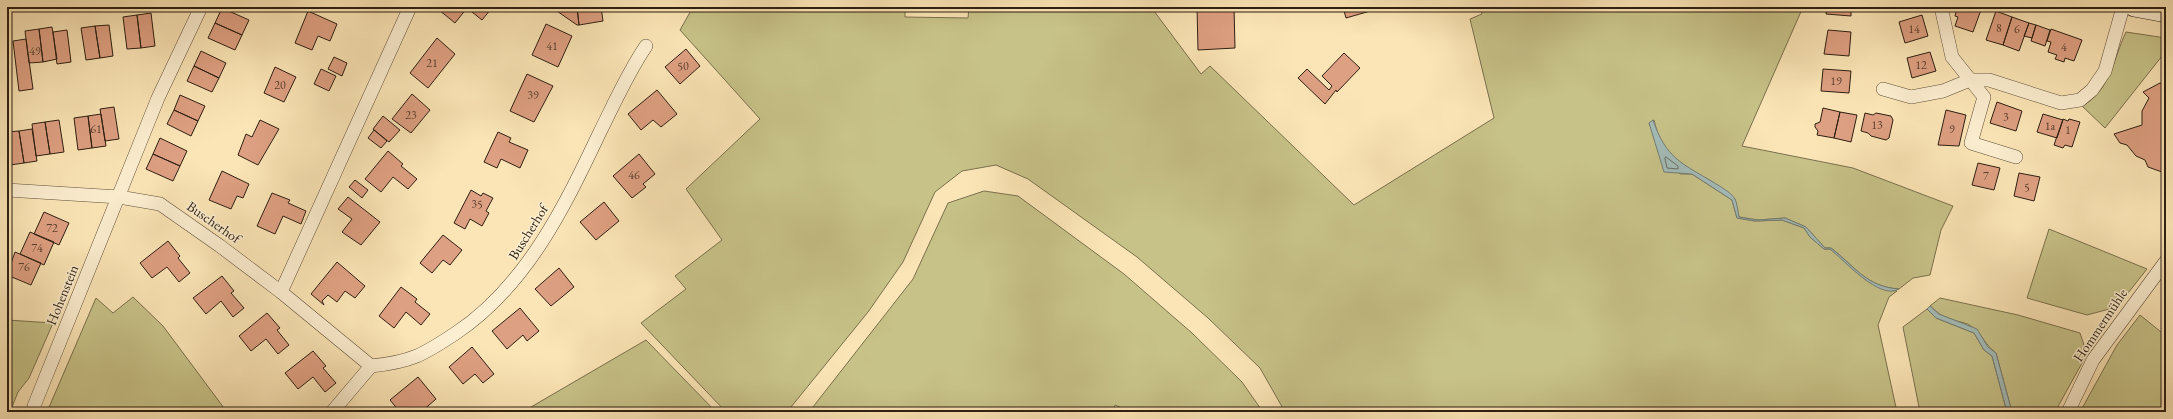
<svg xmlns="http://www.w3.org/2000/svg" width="2173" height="419" font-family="'EB Garamond',serif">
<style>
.green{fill:#c7c288;stroke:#7a704c}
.water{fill:#a3bcb8;stroke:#747d75}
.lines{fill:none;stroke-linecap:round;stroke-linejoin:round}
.shore{stroke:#686e64;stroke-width:1}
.building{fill:#dea082;stroke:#2d1f11}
.street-casing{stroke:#60503a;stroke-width:14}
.secondary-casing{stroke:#2d1f11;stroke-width:20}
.street{stroke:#fceed0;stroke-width:13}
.secondary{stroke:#fceed0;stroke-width:19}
.labels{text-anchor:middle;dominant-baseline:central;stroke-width:3;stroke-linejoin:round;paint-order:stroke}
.number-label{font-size:12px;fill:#593f2d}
.street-label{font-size:14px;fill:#2d1f11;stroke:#fceed0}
</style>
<rect width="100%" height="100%" fill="#fbe5b6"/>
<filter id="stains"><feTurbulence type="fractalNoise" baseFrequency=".005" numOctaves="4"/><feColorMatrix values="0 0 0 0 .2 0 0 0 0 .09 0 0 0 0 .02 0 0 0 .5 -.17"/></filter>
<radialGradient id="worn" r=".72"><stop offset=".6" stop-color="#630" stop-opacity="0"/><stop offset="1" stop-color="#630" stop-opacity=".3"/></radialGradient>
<!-- green -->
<path class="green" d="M693 7H905V17L968 18 969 7H1151L1201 74 1210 66 1354 205 1494 118 1470 19 1482 14 1480 7H1803L1742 146 1853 168 1953 206 1941 230 1930 275 1913 278 1899 289C1866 287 1855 266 1831 248H1825L1806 227 1785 218 1758 220 1739 217 1735 199C1715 186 1686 171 1670 154 1661 145 1657 132 1654 120L1649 123 1654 134 1680 174H1692L1732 200 1737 218 1755 221 1782 220 1804 228 1810 237 1824 249H1830C1853 266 1866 289 1897 291L1889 297 1878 325 1897 412H1285L1260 368 1208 318 1137 257 1028 179 996 165 962 171 935 192 903 262 868 312 787 412H726L641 323 686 289 675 276 722 240 686 189 760 119 680 30Z
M2126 32 2166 38V51L2105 128 2082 106C2111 90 2113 59 2126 32Z
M984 191 1018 196 1124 274 1192 333 1242 382 1263 412H1119L1120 407 1115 405 1113 412H809L913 279 948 203Z
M2049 229 2147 269 2117 307 2087 315 2027 298Z
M133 297 163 326 227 412H47L96 298 113 313Z
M1940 298 2018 315 2080 333 2087 354 2055 412H2012L1996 353C1986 346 1982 334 1971 326 1966 322 1957 322 1951 319 1942 317 1937 312 1930 306Z
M1927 309 1936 318 1974 333 1984 350 1992 356 2007 412H1920L1903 327Z
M2140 315 2166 336V412H2080L2117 345Z
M7 320 53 323 29 378 18 392 12 407 24 412H7Z
M646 340 716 412H523L531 407Z"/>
<!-- water -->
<path class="water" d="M1653 120C1666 158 1681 163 1713 182 1719 186 1731 192 1735 199 1737 203 1738 212 1739 217L1758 220 1785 218 1806 227 1825 248H1831C1854 266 1867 287 1899 289 1880 301 1844 260 1830 249H1824L1810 237 1804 228 1782 220 1755 221 1737 218 1732 200 1692 174 1664 172 1649 123Z
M1930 306 1939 314 1977 329 1988 347 1996 353 2012 412H2007L1992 356 1984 350 1974 333 1936 318 1927 309Z"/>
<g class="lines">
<!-- shore -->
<path class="shore" d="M1666 157 1678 166V169L1667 168 1665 159Z"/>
</g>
<!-- building -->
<path class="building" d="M442 7H488L491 9 482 20 467 8 455 23 439 10Z
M555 7H577L579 25H577L554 9Z
M577 7H601L603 21 579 25Z
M1197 7H1234L1235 48 1198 50Z
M1343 7H1384L1346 18Z
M1827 7H1851V16L1826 14Z
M1961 7H1982L1973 32 1955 26 1958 17 1955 16 1957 8 1960 9Z
M222 8 249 20 242 35 215 23Z
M308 11 337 24 330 41 318 36 312 50 295 43Z
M1996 11 2012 17 2003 45 1986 40Z
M151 13 155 46 141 48 137 15Z
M137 15 141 48 127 49 123 17Z
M1922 15 1928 36 1905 43 1899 22Z
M2012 17 2029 23 2019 51 2003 45Z
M215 23 242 35 235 50 208 38Z
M2029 23 2036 25 2032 38 2024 36Z
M546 24 572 36 558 67 532 55Z
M109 25 113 56 100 58 95 26Z
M2036 25 2050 30 2045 46 2031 41Z
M95 26 100 58 86 60 81 28Z
M52 27 57 59 43 62 39 29Z
M39 29 43 62 29 63 25 31Z
M2051 29 2082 40 2074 61 2065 58 2064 62 2055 59 2057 55 2048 52 2051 42 2047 41Z
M67 30 71 62 57 64 53 32Z
M1828 30 1851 32 1849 56 1824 54Z
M437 38 455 54 428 88 410 73Z
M26 39 33 89 19 91 13 41Z
M686 49 700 66 680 84 665 67Z
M201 51 226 63 219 78 194 66Z
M1930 52 1936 71 1912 78 1907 58Z
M1344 53 1360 68 1337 92 1336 90 1325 104 1298 78 1307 69 1329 90 1332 86 1322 76Z
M334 57 347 63 342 76 328 69Z
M194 66 219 78 212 92 187 81Z
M275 67 296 77 284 102 264 93Z
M321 69 336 76 329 91 314 84Z
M1823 69 1851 71 1849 93 1821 91Z
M527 74 553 86 534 122 510 111Z
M2160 83 2166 84V141L2162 172 2148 167 2145 160 2136 156 2127 145 2120 143 2114 134 2142 125V111L2149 98 2143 92Z
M657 90 677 114 661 127 653 120 641 130 628 114Z
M412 94 430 110 411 133 392 119Z
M180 95 205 106 198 121 174 110Z
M1997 102 2022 111 2016 131 1990 123Z
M114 107 119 139 105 141 100 109Z
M1823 108 1840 112 1834 138 1817 135 1818 131 1815 127V124L1820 122Z
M174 110 198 121 191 136 167 124Z
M1946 110 1966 115 1959 146 1938 145Z
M1840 112 1857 115 1851 142 1834 138Z
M1865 113 1873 115 1876 113 1891 116 1893 120 1889 138 1886 140 1871 136 1868 133 1861 131Z
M101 114 106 146 92 148 88 116Z
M2043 114 2063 120 2057 138 2037 132Z
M88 116 92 148 78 150 74 118Z
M383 116 400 130 389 142 373 129Z
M2063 119 2068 121 2069 119 2080 122 2072 147 2065 145 2063 148 2054 145Z
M59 120 64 152 50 154 45 122Z
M260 120 279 129 258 165 238 155 246 134 252 137Z
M45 122 50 154 36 156 32 124Z
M32 129 37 161 24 163 19 131Z
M374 130 387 141 381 148 368 138Z
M19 131 24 163 10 165 7 132Z
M498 132 511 138 509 142 528 150 520 168 501 159 497 168 484 162Z
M160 138 187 151 180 166 153 154Z
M388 151 403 164 401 166 417 179 408 189 393 177 381 192 365 179Z
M153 154 180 166 173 181 146 169Z
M639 154 655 174 643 184 646 187 632 198 613 176Z
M1978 163 2000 168 1994 190 1972 185Z
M222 171 249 184 243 198 237 196 231 209 209 200Z
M2019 173 2040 177 2034 201 2014 196Z
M355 180 368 190 362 198 349 187Z
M471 190 481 196 483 193 493 198 486 211 489 213 482 226 470 219 465 229 454 223Z
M272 193 290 200 288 203 306 211 301 224 283 216 275 234 257 226Z
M348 197 380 222 361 245 342 232 352 219 338 209Z
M604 202 619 221 596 240 580 222Z
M44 212 69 223 59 245 34 234Z
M30 232 54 242 44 265 20 254Z
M443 235 462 250 450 265 443 260 432 273 420 263Z
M168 241 180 256 178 258 190 273 179 282 167 267 152 278 140 263Z
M15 252 41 263 31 285 7 275Z
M337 262 365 286 355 298 345 291 337 302 328 295 322 301 324 305 311 294Z
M559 268 574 287 551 306 535 289Z
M222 276 234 291 231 293 244 308 233 317 221 301 206 314 193 298Z
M401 287 417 299 415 302 430 314 421 325 406 312 394 328 379 316Z
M520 308 539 331 527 341 523 335 507 349 492 331Z
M267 313 280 328 277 330 289 345 278 354 266 339 251 351 239 336Z
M472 347 494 374 483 383 475 374 463 384 449 367Z
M313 351 326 366 323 368 336 383 325 392 313 377 298 389 285 373Z
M418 377 436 399 421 412H400L390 400Z"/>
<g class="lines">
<!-- street casing -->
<g class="street-casing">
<path id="street" d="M1941 7 1952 57 1984 97 1971 143 2016 157
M1883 89 1911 97 1943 91 1970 80H1989L2061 103 2080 100 2092 90 2105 71 2123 7
M7 190 119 197 160 204 220 246 281 292 410 7
M281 292 371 366
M34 406 158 98 201 7
M332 412 371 366C411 362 423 355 456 333 526 286 564 208 599 134 614 104 627 74 646 46
M2068 412 2093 360 2166 261"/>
</g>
<!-- secondary casing -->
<g class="secondary-casing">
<path id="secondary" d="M2134 7 2166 13"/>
</g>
<!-- street -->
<use href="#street" class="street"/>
<!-- secondary -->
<use href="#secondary" class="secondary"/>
</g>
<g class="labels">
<!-- number labels -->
<g class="number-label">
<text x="1999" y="28">8</text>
<text x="1914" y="29">14</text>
<text x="2017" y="29">6</text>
<text x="552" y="46">41</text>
<text x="2064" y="47">4</text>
<text x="35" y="51">49</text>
<text x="432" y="63">21</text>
<text x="1921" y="65">12</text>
<text x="683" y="66">50</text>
<text x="1836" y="81">19</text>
<text x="280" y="85">20</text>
<text x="533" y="95">39</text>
<text x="411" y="115">23</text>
<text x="2006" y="117">3</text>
<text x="1877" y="125">13</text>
<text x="2050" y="126">1a</text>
<text x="96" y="129">61</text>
<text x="1952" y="129">9</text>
<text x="2068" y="130">1</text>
<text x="634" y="175">46</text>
<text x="1986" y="176">7</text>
<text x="2027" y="187">5</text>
<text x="477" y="204">35</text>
<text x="52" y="228">72</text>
<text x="37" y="248">74</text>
<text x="24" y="267">76</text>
</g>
<!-- street labels -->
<g class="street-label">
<text transform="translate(214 222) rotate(35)">Buscherhof</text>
<text transform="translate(528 232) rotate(-58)">Buscherhof</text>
<text transform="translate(62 295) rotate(-68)">Hohenstein</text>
<text transform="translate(2100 325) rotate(-56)">Hommermühle</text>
</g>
</g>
<!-- margin -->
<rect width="2173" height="419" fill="none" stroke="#fbe5b6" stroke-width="24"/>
<rect x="8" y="8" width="2157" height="403" fill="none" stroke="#2d1f11" stroke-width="2"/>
<rect x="12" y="12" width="2149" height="395" fill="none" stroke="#2d1f11"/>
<rect width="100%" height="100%" filter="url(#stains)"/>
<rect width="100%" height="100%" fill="url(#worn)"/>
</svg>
